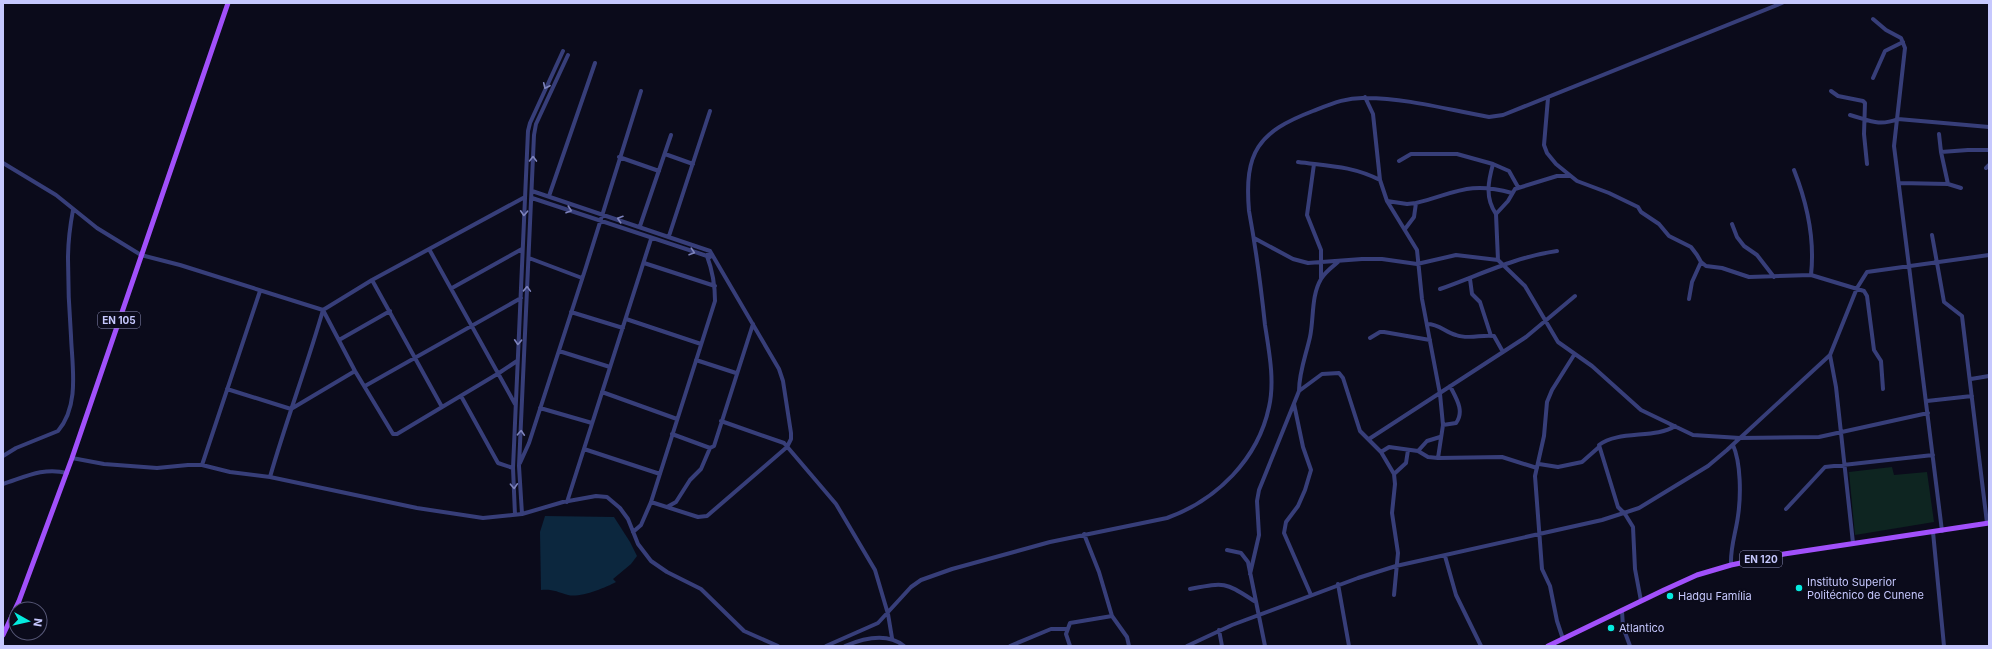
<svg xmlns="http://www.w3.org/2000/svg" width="1992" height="649" font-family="Inter,sans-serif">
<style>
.green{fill:#0e2521}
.water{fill:#0c273e}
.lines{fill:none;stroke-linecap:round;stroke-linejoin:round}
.minor{stroke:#373e79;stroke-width:4}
.major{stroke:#a150fb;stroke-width:5}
.oneway{stroke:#7e83bc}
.poi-dot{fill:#05ebdf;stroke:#0b0b1b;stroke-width:1.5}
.labels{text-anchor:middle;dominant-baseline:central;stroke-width:4;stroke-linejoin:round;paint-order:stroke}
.shield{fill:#0b0b1b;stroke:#8e8fba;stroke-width:1}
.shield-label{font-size:10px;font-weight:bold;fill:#c6c8fe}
.poi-label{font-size:11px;fill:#c6c8fe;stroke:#0b0b1b;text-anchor:start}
</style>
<rect width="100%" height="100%" fill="#0b0b1b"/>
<!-- green -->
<path class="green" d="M1892 467 1894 475 1927 472 1934 522 1855 535 1849 472Z"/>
<!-- water -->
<path class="water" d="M545 516 614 517 630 542 637 556 631 564 613 579 616 582C605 588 580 598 568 595 557 592 553 589 541 590L540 532Z"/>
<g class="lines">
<!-- minor -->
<path class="minor" d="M1873 19 1886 30 1901 38 1905 48 1894 146 1942 531
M1873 78 1885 51 1903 42
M1831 91 1838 96 1863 101 1865 103 1864 134 1867 164
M1365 97 1373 114 1380 180 1387 201 1417 250 1422 299 1440 394 1443 425 1438 458
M1548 98 1544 145 1547 153 1556 164 1577 181 1609 193 1638 207 1641 212 1659 224 1669 236 1691 247 1697 255 1701 262 1706 266 1722 268 1749 277 1811 275 1864 291 1867 296 1874 350 1881 361 1883 389
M1850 115C1869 120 1878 127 1898 119L1989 127
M1939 134 1941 152 1948 184
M1941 152 1968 150H1989
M665 154 693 164
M619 157 659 171
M1399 161 1411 154H1457L1493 164 1509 171 1518 187
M1298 162C1329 166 1352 166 1380 180
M3 163 56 195 97 228 141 255 180 265 323 310 355 371 393 434H397L499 373 517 361
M1314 164 1307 215 1321 250V278
M1493 164C1488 182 1485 198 1496 214
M1986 168 1989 165
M1794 170C1807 203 1815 239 1811 275
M1899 183 1948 184 1961 188
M532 191 710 251 779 369 783 381 791 433V439L787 447 707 516 698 517 651 502
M549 196 595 63
M532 198 710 257
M1387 201 1407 204 1416 203
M1732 224 1737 237 1744 246 1757 255 1774 277
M640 226 671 135
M1405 229 1414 217 1416 203C1456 193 1469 181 1512 193
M1932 235 1944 302 1962 316 1987 523
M669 236 710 111
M1254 238 1293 259 1308 263 1362 259H1382L1417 264 1456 255 1498 260 1525 286 1558 342 1592 366 1641 410 1693 435 1740 438 1819 437 1928 413
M429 249 515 404
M529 258 582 278
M1498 260 1496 214 1508 201 1515 189 1557 176H1570
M644 263 715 286
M1470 279 1472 294 1480 302 1491 336
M372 280 442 407
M452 288 522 249
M1440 289C1480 275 1515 257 1557 251
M1689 299 1692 282 1701 262
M571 312 623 328
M626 319 701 344
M1427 324C1439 324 1445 332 1456 335 1469 340 1482 334 1494 336L1503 352
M1370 338 1380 332H1384L1430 340
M339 340 390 311
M559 351 610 367
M1830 355 1836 387 1853 543
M696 360 736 373
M1971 379 1989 376
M365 386 521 298
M227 389 291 409 355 371
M1299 391 1322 374 1339 373 1343 378 1360 431 1381 452 1394 474 1395 484 1392 513 1398 553 1394 595
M602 392 677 419
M461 396 498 463 513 468
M1927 401 1972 396
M1294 404 1303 447 1311 470 1305 490 1298 506 1286 522 1284 533 1311 595
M540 408 592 423
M721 421 784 443 836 504 875 570 888 614 892 638
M1443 425 1456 423C1465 411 1456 398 1450 386
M672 434 710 448 714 446 753 324
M1369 439 1526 337 1575 296
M584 449 660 474
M1418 451 1427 441 1440 437
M1381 452 1389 447 1418 451 1428 457 1438 458 1502 457 1537 468
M3 456 16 448 58 431C80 405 72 366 71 336 69 310 68 284 68 259 68 242 70 226 73 210
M72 458 104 464 157 468 188 465H202L230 472 270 477 417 508 483 518 522 514 563 502 596 496 607 497 620 508 628 519 638 544 651 561 667 572 701 589 744 631 778 646
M520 463 529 443 586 267 641 91
M1539 464 1558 467 1582 462 1599 447
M202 465 260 291
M1394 474 1406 463 1408 450
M270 477C286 421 307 366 323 310L372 280 525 197
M3 484C25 477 43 467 67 473
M567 502 651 239
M667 507 676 502 690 480 701 469 710 448
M1786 509 1825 467 1933 455
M522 514 519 466 534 135 536 124 568 55
M515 515 513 468 528 131 530 123 563 51
M633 532 641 525 651 502 715 301C715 285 713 272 707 256L710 251
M1933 532 1944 646
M1084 534 1099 572 1112 616 1127 637 1129 646
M1227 550 1241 553 1248 562 1265 646
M1445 556 1456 595 1481 646
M1731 565C1730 548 1736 532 1738 516 1741 496 1741 463 1733 445
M1250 574 1259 535 1257 501 1259 490 1299 391C1299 372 1306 355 1310 337 1314 318 1311 296 1321 279 1325 272 1332 267 1338 262
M1338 584 1349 646
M1190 589C1227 582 1224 582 1256 602
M1641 601 1635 569 1633 527 1625 514 1618 507 1599 445C1618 430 1656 439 1675 426
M1622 611 1623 627 1630 646
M1219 630 1222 646
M1563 639 1557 621 1550 586 1542 569 1535 476 1544 436 1547 402 1552 390 1574 355
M826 646 878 623 911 587 921 580 952 569 1050 542 1167 518C1217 500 1258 459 1269 407 1275 381 1269 351 1265 325 1261 287 1256 249 1249 211 1244 152 1258 132 1313 111 1331 104 1347 97 1366 98 1407 98 1449 110 1489 117L1503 115 1782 3
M845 646C864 638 887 632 904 646
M1010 646 1051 629H1067
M1070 646 1066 634 1070 623 1112 616
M1187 646 1232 625 1358 578 1396 566 1602 520 1639 508 1708 466 1727 450 1830 355 1857 288 1867 272 1989 255"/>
<!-- major -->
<path class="major" d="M3 635 19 601 72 458 228 3
M1548 646 1664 590 1697 575 1731 565 1784 554 1989 523"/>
</g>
<!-- one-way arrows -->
<defs><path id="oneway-chevron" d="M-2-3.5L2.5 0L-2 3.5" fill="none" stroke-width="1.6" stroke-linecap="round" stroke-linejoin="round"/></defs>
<g class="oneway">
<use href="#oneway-chevron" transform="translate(546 86) rotate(115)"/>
<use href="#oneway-chevron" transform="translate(533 159) rotate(-89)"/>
<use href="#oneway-chevron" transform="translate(569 210) rotate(19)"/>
<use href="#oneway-chevron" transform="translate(524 213) rotate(93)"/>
<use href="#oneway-chevron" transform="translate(620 219) rotate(-162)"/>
<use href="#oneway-chevron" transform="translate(692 252) rotate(18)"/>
<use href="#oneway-chevron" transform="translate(527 289) rotate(-88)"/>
<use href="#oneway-chevron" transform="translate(518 342) rotate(93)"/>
<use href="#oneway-chevron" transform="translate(521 433) rotate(-87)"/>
<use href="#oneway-chevron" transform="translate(514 486) rotate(87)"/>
</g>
<!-- markers -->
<g class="poi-dot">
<circle cx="1799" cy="588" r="4"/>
<circle cx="1670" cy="596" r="4"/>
<circle cx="1611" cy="628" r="4"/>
</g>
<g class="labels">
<!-- shield labels -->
<g class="shield">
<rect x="98" y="312" width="42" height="16" rx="3"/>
<rect x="1740" y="551" width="42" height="16" rx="3"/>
</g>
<g class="shield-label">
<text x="119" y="320">EN 105</text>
<text x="1761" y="559">EN 120</text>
</g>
<!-- poi labels -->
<g class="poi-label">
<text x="1807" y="582">Instituto Superior<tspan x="1807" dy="13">Politécnico de Cunene</tspan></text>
<text x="1678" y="596">Hadgu Família</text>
<text x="1619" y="628">Atlantico</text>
</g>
</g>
<!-- border -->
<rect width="1992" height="649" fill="none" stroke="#c6c8fe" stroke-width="8"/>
<!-- north arrow -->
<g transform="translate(28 621) rotate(98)"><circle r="19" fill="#0b0b1b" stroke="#565776"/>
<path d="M0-3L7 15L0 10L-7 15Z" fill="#05ebdf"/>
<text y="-6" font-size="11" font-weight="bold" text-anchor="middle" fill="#c6c8fe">N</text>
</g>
</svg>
